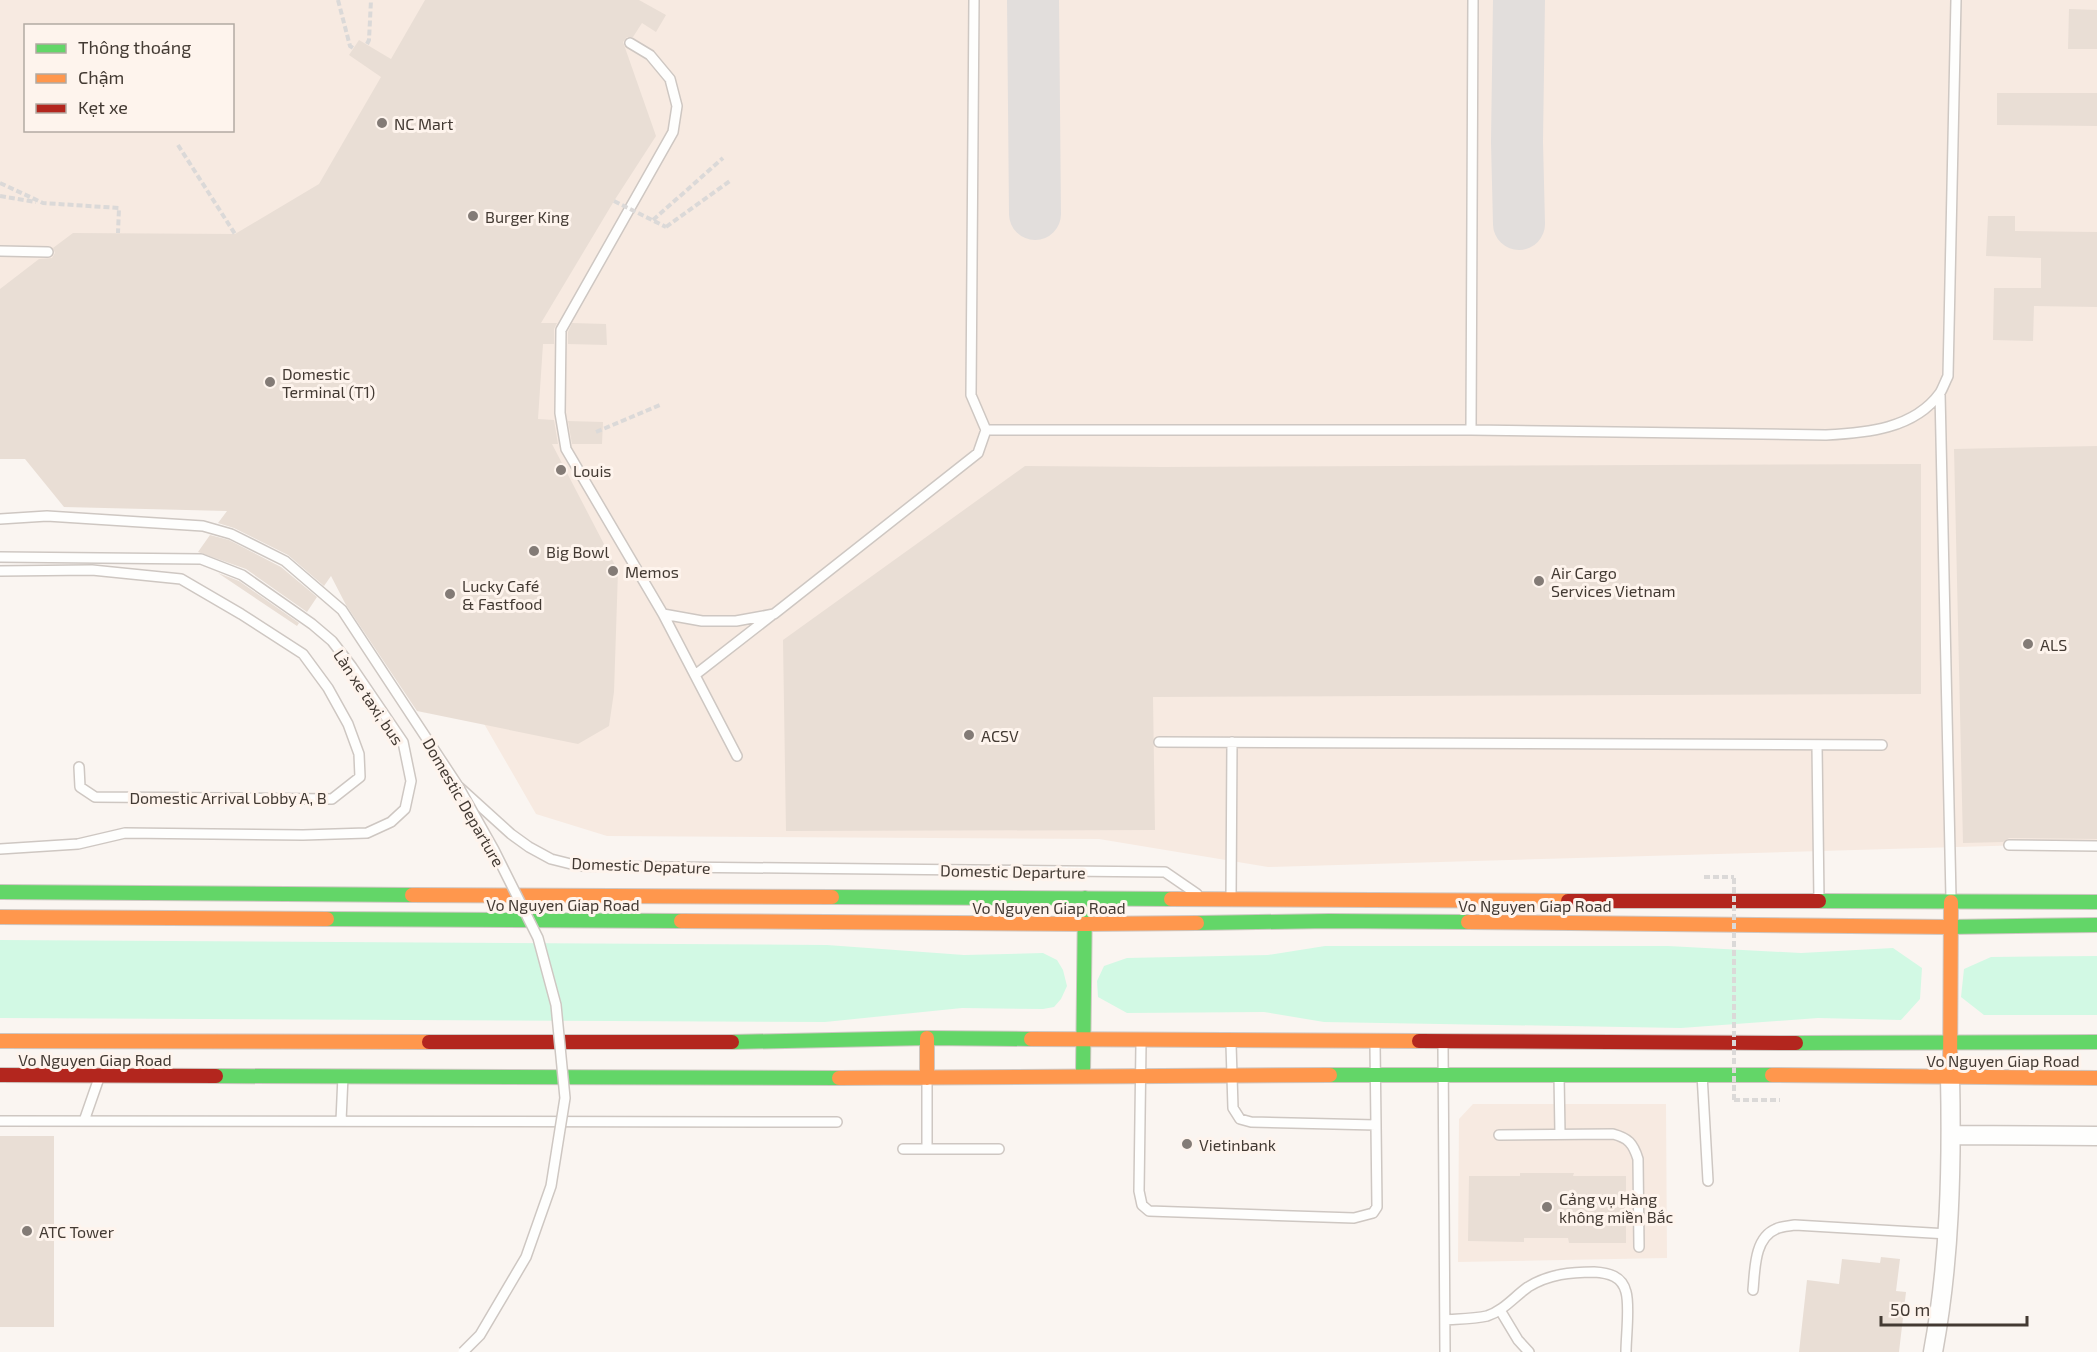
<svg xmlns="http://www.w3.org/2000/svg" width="2097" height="1352" font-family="'Exo 2',sans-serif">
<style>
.built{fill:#f7eae1;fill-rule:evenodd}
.green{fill:#d2f9e4}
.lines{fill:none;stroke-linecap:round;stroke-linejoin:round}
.taxiway{stroke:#e2dedc;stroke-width:52}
.building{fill:#e9ded5}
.lane-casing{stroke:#cec7c2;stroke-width:12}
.street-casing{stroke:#cec7c2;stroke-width:21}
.fast-casing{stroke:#cec7c2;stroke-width:16}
.slow-casing{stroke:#cec7c2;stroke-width:16}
.jam-casing{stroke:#cec7c2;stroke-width:16}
.path{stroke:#dbd9d8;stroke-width:4;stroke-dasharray:6 3;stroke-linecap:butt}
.lane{stroke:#fefefd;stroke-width:9}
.street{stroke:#fefefd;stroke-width:18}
.fast{stroke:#63d668;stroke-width:14}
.slow{stroke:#ff974d;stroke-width:14}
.jam{stroke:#b3261e;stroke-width:14}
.lane-bridge-casing{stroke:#cec7c2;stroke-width:12;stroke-linecap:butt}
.path-bridge{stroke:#dbd9d8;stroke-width:4;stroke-dasharray:6 3;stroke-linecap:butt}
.lane-bridge{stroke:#fefefd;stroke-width:9}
.poi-dot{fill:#837b76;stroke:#fef4ed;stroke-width:2}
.labels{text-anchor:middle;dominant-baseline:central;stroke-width:6;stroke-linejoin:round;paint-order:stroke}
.poi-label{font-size:16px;fill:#433a33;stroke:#fef4ed;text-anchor:start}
.street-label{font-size:16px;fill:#433a33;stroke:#fef4ed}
</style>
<rect width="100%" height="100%" fill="#faf5f1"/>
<!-- built -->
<path class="built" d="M0 0H2097V843L1268 867 1099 839 607 836 536 814 319 437 0 438ZM26 26H232V130H26Z
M1473 1104H1666L1667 1258 1458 1262 1459 1119Z"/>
<!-- green -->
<path class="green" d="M0 940 827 945 964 955 1043 953 1057 960 1063 970 1067 986 1061 999 1054 1007 1043 1009 962 1008 825 1022 0 1018Z
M1325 946H1668L1801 953 1893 948 1922 968 1920 999 1901 1020 1818 1018 1681 1028 1324 1022 1264 1012 1127 1013 1098 997 1097 981 1104 966 1127 958 1268 955Z
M2097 956V1015H1984L1961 997 1964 969 1991 957Z"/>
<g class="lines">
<!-- taxiway -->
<path class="taxiway" d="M1033 0 1035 214
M1519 0 1517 142 1519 224"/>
</g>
<!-- building -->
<path class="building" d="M425 0H639L666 15 656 32 642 23 633 37H627L623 42 656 136 614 201 541 323H557L554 329V344H543L538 419 554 420 558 444H552L618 571 614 692 609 726 578 744 417 711 346 605 331 576 324 586 288 555 234 528 218 523 227 511 64 507 25 459H0V289L39 259 52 258 55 253 53 248 73 233 235 234 319 184 381 77 349 55 359 40 391 59Z
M2069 9 2097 10V49H2068Z
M1997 93H2097V126L1997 125Z
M1988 216H2015V231L2097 232V307L2034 306 2033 341 1993 340 1994 288H2041V258L1986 256Z
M572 323 606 324 607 345 568 344V332Z
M568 421 603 422 602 444H572Z
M2097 446V839L2009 838 2003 842 1963 843 1954 449Z
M1921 464V694L1153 697 1155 830 786 831 783 640 1025 466 1163 467Z
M210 535 229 540 281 567 317 597 307 612 246 569 198 552Z
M218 573 239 581 299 623 297 626Z
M0 1136H54V1327H0Z
M1520 1173H1574L1573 1176H1626V1243H1569L1568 1238H1524V1242L1468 1241 1469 1176H1520Z
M1881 1257 1900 1259 1896 1291 1906 1292 1899 1352H1799L1807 1280 1839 1284 1842 1259 1880 1263Z"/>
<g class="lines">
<!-- lane casing -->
<g class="lane-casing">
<path id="lane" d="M974 0 971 395 986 430
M630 43 650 55 670 79 677 106 673 132 561 330 560 413 566 449 663 614 737 756
M0 251 48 252
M1940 393 1951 898
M1471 430 1473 0
M0 519 47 516 203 526 231 534 285 561 342 610 458 786 511 834 529 847 551 859 579 866 1165 872 1197 894
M0 557 201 559 242 575 312 624 332 641 352 667 403 742 411 781 405 809 391 822 367 833 303 835 125 833 78 844 0 849
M0 571 92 570 181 579 241 614 303 654 328 688 348 724 359 754 360 777 332 799 95 797 80 787 79 767
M663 614 702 621H736L774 614 978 453 986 430H1471L1826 435C1866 433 1914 429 1940 393 1943 388 1945 382 1948 376L1956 0
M695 675 772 615
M1159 742 1882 745
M1817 745 1819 901
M2009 845 2097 846
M1231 899 1232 742
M1141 1044 1139 1191 1142 1205 1149 1211 1354 1218 1373 1213 1377 1207 1375 1044
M1231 1044 1233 1108 1240 1119 1251 1122 1376 1125
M1443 1045 1445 1352
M1702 1074 1708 1181
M1559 1075 1560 1134
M0 1121 837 1122
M84 1121 99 1078
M341 1121 343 1076
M1499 1135 1613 1134C1628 1138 1633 1143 1638 1159L1639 1247
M903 1149H999
M927 1149V1083
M1753 1290C1755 1270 1754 1238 1776 1229 1781 1226 1789 1226 1795 1225L1948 1234
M1500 1310 1518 1340 1529 1352
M1445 1320C1458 1319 1474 1319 1487 1316 1503 1311 1514 1297 1528 1287 1549 1274 1571 1272 1594 1272 1609 1273 1622 1276 1626 1292 1630 1306 1626 1336 1626 1352"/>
</g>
<!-- street casing -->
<g class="street-casing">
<path id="street" d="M1951 1135 2097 1136
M1933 1352C1950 1261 1952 1168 1950 1076"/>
</g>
<!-- fast casing -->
<g class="fast-casing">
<path id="fast" d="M0 892 412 895
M832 897 1171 899
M1819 901 2097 902
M327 919 681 921
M1197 923 1329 921 1468 922
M1947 927 2097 925
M732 1042 927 1038 1031 1039
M1796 1043 2097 1042
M1083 1075 1085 898
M1330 1075H1772
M216 1076 839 1078"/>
</g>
<!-- slow casing -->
<g class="slow-casing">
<path id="slow" d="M412 895 832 897
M1171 899 1568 901
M0 917 327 919
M681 921 1085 924 1197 923
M1468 922 1947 927
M927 1038V1078
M1031 1039 1419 1041
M0 1041 429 1042
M1772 1075 2097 1078
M1950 1076 1951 902
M839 1078 1330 1075"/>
</g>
<!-- jam casing -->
<g class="jam-casing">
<path id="jam" d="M1568 901H1819
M1419 1041 1796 1043
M429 1042H732
M0 1075 216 1076"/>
</g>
<!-- path -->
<path class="path" d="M338 0 350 46 353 48
M367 44 369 40 371 0
M178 145 235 234
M0 183 43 203 119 208 118 233
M0 196 36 202
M653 220 723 158
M666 227 730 181
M596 432 660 405
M1704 877H1734
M1734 1100H1780"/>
<!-- lane -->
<use href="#lane" class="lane"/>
<!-- street -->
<use href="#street" class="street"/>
<!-- fast -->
<use href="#fast" class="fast"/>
<!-- slow -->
<use href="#slow" class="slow"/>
<!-- jam -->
<use href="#jam" class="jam"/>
<!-- lane-bridge casing -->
<g class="lane-bridge-casing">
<path id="lane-bridge" d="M458 786 494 850 538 938 556 1005 565 1098 551 1186 526 1257 480 1335 463 1352"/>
</g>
<!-- path-bridge -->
<path class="path-bridge" d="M614 201 666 227
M1734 1100V877"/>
<!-- lane-bridge -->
<use href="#lane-bridge" class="lane-bridge"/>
</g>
<!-- markers -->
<g class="poi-dot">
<circle cx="382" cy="123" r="6"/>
<circle cx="473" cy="216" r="6"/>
<circle cx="270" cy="382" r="6"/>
<circle cx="561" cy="470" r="6"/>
<circle cx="534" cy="551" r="6"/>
<circle cx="613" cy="571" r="6"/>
<circle cx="1539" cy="581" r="6"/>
<circle cx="450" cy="594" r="6"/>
<circle cx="2028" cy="644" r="6"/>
<circle cx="969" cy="735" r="6"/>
<circle cx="1187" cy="1144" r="6"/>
<circle cx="1547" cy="1207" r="6"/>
<circle cx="27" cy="1231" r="6"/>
</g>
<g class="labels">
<!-- poi labels -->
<g class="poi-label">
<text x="394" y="123">NC Mart</text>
<text x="485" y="216">Burger King</text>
<text x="282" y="373">Domestic<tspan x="282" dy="18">Terminal (T1)</tspan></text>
<text x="573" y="470">Louis</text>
<text x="546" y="551">Big Bowl</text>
<text x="625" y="571">Memos</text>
<text x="1551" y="572">Air Cargo<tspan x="1551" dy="18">Services Vietnam</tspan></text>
<text x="462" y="585">Lucky Café<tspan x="462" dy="18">&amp; Fastfood</tspan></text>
<text x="2040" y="644">ALS</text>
<text x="981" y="735">ACSV</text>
<text x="1199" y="1144">Vietinbank</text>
<text x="1559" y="1198">Cảng vụ Hàng<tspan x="1559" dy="18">không miền Bắc</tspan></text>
<text x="39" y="1231">ATC Tower</text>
</g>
<!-- street labels -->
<g class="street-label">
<text transform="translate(369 697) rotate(56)">Làn xe taxi, bus</text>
<text x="228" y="797">Domestic Arrival Lobby A, B</text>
<text transform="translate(464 802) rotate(60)">Domestic Departure</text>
<text transform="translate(641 865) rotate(2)">Domestic Depature</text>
<text transform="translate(1013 871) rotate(1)">Domestic Departure</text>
<text x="563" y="904">Vo Nguyen Giap Road</text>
<text x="1535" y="905">Vo Nguyen Giap Road</text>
<text x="1049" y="907">Vo Nguyen Giap Road</text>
<text x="95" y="1059">Vo Nguyen Giap Road</text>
<text x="2003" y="1060">Vo Nguyen Giap Road</text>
</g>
</g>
<!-- legend -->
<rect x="24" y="24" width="210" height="108" fill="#fef4ed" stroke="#b3aaa3" stroke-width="1.5"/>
<rect x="36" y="44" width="30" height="9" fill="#63d668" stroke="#b3aaa3" stroke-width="1.5"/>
<text x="78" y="54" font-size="18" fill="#433a33">Thông thoáng</text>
<rect x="36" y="74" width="30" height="9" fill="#ff974d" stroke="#b3aaa3" stroke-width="1.5"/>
<text x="78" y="84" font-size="18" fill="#433a33">Chậm</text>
<rect x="36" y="104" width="30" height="9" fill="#b3261e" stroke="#b3aaa3" stroke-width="1.5"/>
<text x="78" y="114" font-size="18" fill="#433a33">Kẹt xe</text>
<!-- scale -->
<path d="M1881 1316v9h146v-9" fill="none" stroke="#433a33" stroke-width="3"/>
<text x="1890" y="1316" font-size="18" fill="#433a33" stroke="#fef4ed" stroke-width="4.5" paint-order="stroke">50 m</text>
</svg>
